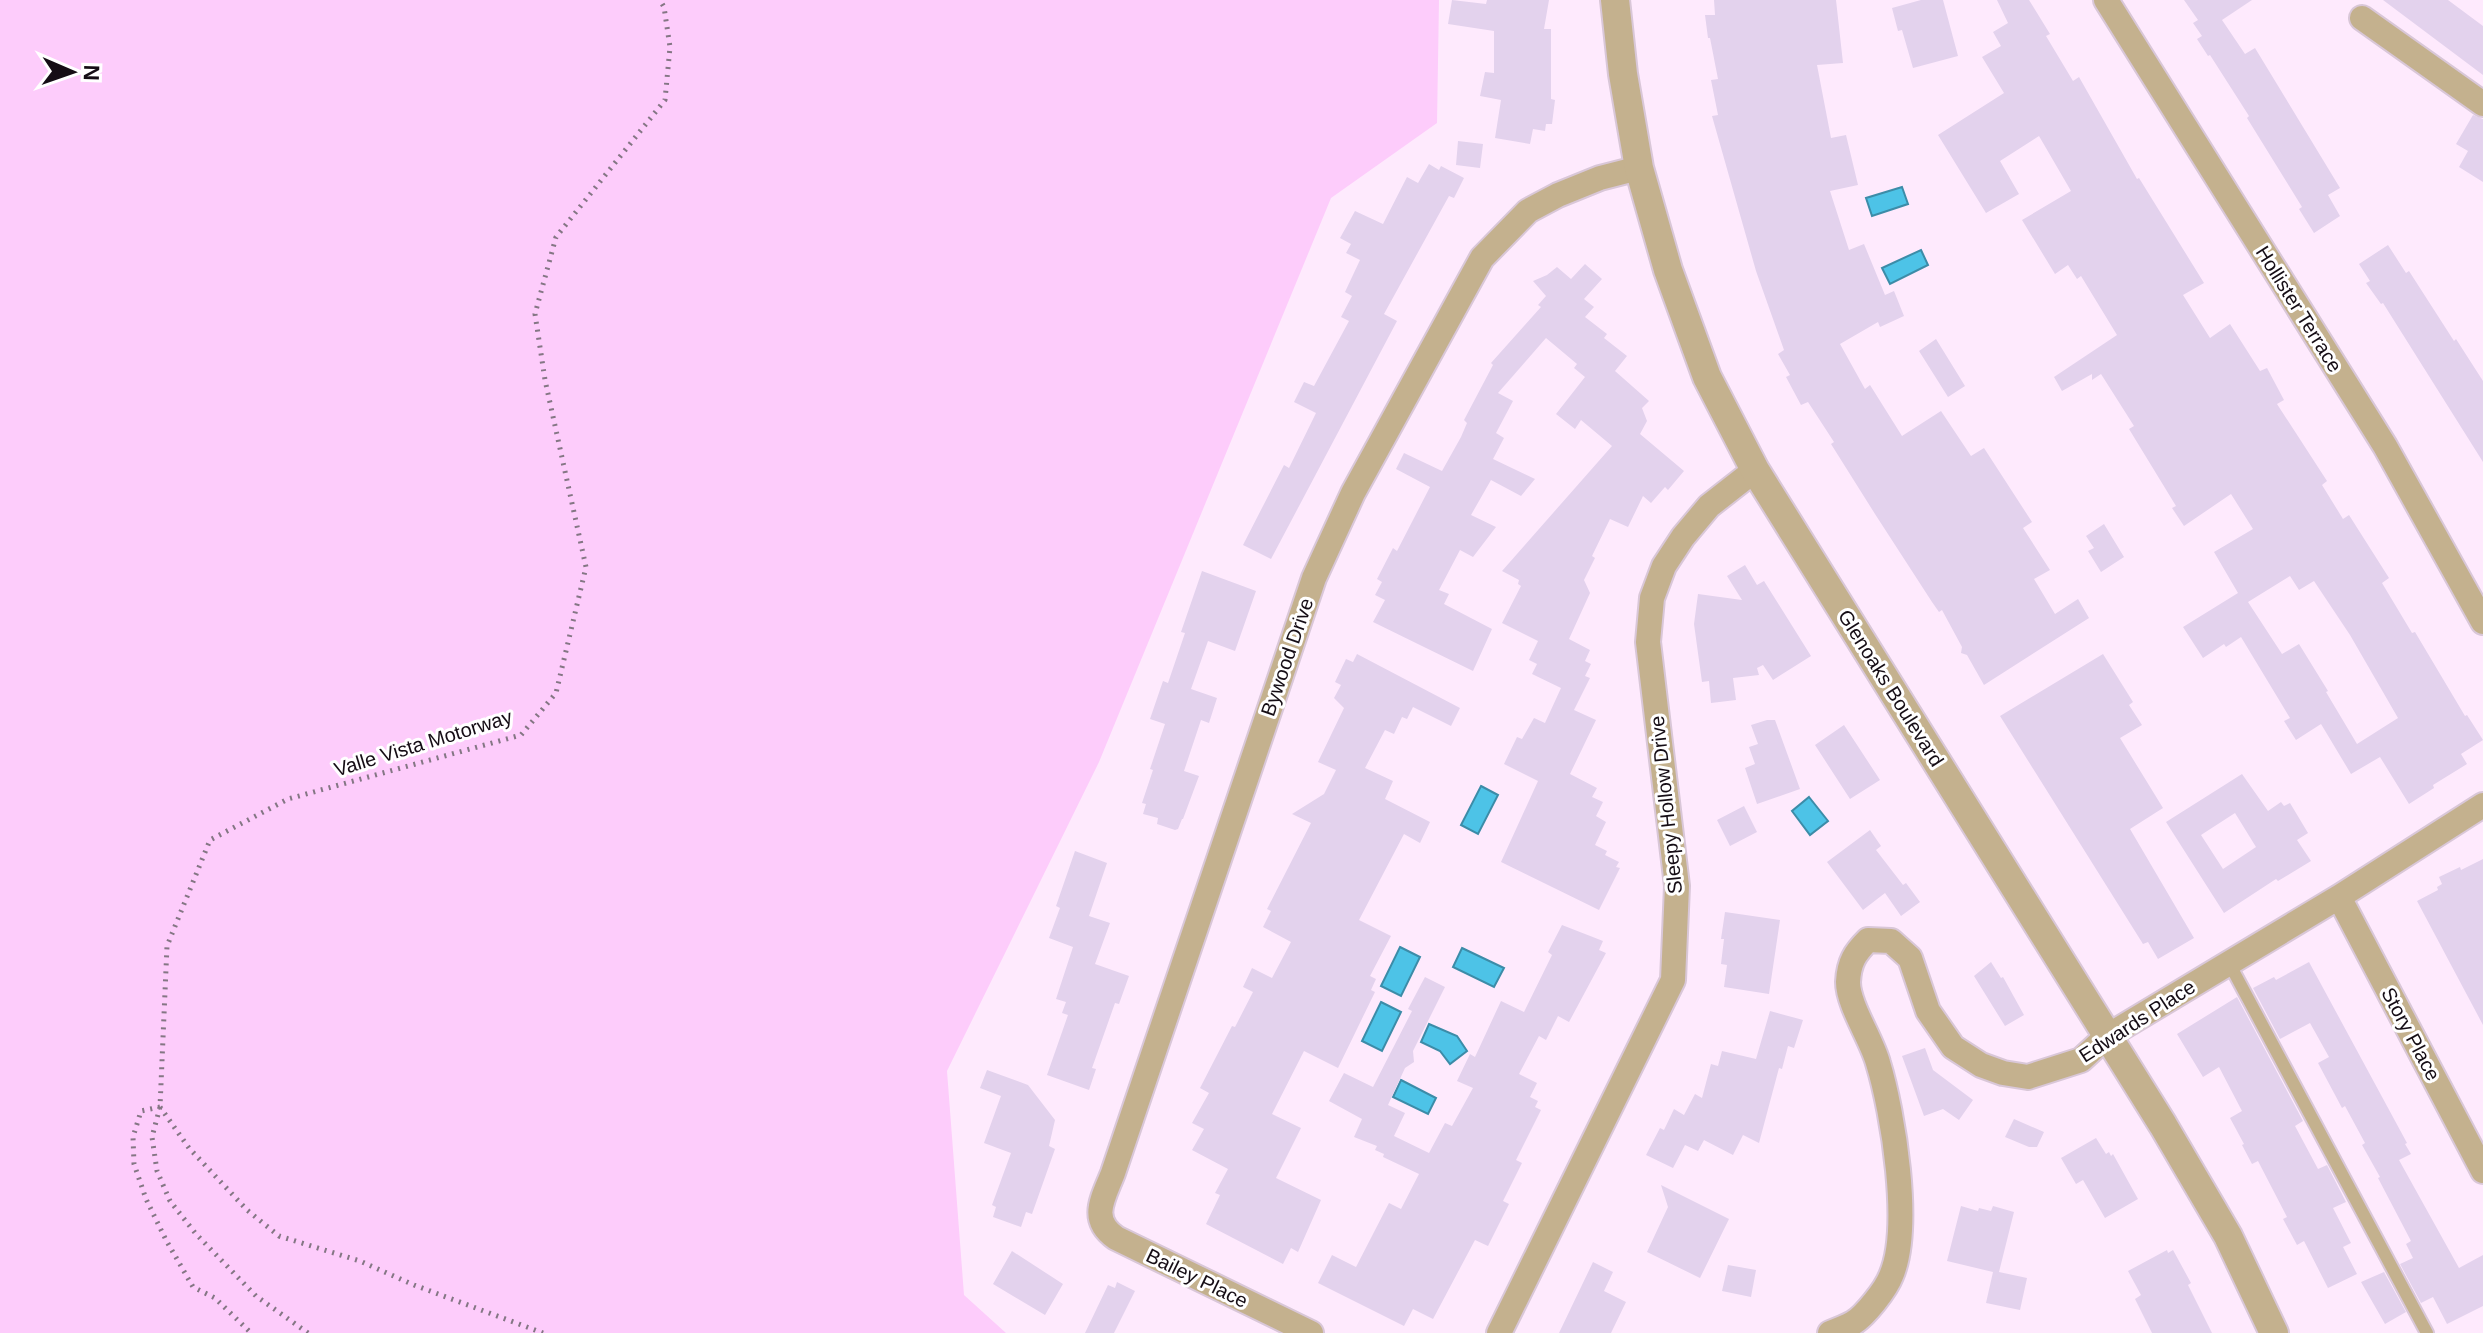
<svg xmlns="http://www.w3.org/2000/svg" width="2483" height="1333" font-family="Helvetica,sans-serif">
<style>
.green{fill:#fdccfb}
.water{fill:#4dc3e7;stroke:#3c8ca8;stroke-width:2}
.building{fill:#e3d2ed;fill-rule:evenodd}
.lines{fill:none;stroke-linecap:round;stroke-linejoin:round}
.service-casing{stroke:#d9c7d8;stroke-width:16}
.minor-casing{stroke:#d9c7d8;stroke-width:28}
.tertiary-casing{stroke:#d9c7d8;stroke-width:32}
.path{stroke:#847684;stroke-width:5;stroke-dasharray:2 6;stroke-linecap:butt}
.service{stroke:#c4b18e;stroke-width:12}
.minor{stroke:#c4b18e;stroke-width:24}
.tertiary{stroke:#c4b18e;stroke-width:28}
.labels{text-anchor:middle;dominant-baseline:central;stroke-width:6;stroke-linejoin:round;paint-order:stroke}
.street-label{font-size:20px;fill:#150d15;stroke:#fff}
</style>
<rect width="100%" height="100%" fill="#feeafd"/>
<!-- green -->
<path class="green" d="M0 0H1439L1437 123 1331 198 1099 762 947 1071 964 1295 1006 1333H0Z"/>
<!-- water -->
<path class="water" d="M1902 187 1908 204 1872 216 1866 198Z
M1921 250 1928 265 1890 284 1882 268Z
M1481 786 1498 795 1478 834 1461 825Z
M1809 797 1828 821 1810 835 1792 811Z
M1400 947 1420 957 1401 996 1381 986Z
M1462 948 1504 968 1494 987 1453 967Z
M1381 1002 1401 1012 1382 1051 1362 1041Z
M1429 1024 1457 1036 1467 1051 1450 1064 1440 1051 1421 1042Z
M1401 1080 1436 1098 1428 1114 1393 1097Z"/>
<!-- building -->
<path class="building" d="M1452 0 1486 4 1487 0H1549L1544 29H1551V99L1555 100 1552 124H1546L1545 131 1533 129 1530 144 1495 138 1501 100 1480 96 1485 72 1494 73V31L1448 24Z
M1714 0H1836L1843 63 1817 65 1831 138 1846 135 1858 185 1830 191 1849 250 1864 244 1885 295 1894 291 1904 316 1880 327 1878 322 1840 344 1865 389 1870 385 1902 436 1941 411 1971 456 1984 448 2032 522 2023 528 2050 570 2034 579 2055 614 2078 599 2089 618 1984 685 1967 655 1961 653 1962 647 1942 610 1939 612 1932 602 1875 514 1831 444 1834 442 1808 402 1801 405 1786 377 1790 375 1778 354 1784 350 1756 271 1712 116 1718 115 1711 80 1718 79 1710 38H1708L1705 15H1715Z
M1921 0H1943L1958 56 1913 68 1902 30 1898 31 1892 8Z
M1997 0H2029L2050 34 2046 36 2073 81 2079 77 2137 179 2139 178 2204 283 2183 295 2210 338 2230 324 2260 371 2267 368 2284 400 2277 404 2327 481 2322 485 2343 519 2349 515 2389 578 2382 583 2412 633 2415 632 2465 716 2467 715 2483 740 2461 754 2467 764 2433 785 2434 788 2409 804 2380 757 2351 774 2321 724 2296 740 2284 721 2290 718 2241 637 2226 647 2224 644 2203 658 2183 627 2238 593 2214 552 2253 529 2231 494 2184 526 2172 508 2176 506 2129 429 2134 426 2101 374 2092 380V374L2062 391 2054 377 2117 335 2081 276 2077 279 2068 265 2055 274 2022 220 2071 191 2039 136 2000 161 2019 194 1986 213 1938 135 2004 93 1982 57 2001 46 1993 32 2008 23ZM2290 576 2299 590 2314 581 2350 635 2398 718 2357 744 2326 692 2328 691 2299 644 2282 654 2248 602Z
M2184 0H2252L2222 20 2245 54 2255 48 2340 188 2328 195 2340 216 2314 233 2299 209 2302 207 2247 118 2249 116 2210 55 2208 56 2197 39 2202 36 2193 23 2198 20Z
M2383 0H2448L2483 26V75Z
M2473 115 2483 119V182L2459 167 2468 151 2456 144Z
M1458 141 1483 144 1480 168 1456 165Z
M1429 164 1439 170 1441 166 1464 178 1454 198 1449 196 1384 314 1397 321 1271 559 1243 545 1284 465 1289 468 1316 413 1294 402 1304 382 1314 386 1349 321 1341 317 1352 296 1345 292 1360 260 1346 253 1351 244 1340 238 1355 211 1383 224 1407 177 1418 183Z
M2388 245 2406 273 2409 271 2454 341 2456 339 2483 381V462L2383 303 2381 304 2366 283 2370 281 2359 264Z
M1585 264 1602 279 1584 299 1594 307 1585 317 1607 334 1604 338 1627 356 1615 371 1649 401 1642 408 1647 421 1640 434 1684 471 1668 490 1665 487 1651 503 1643 496 1628 527 1610 519 1592 556 1595 558 1584 580 1590 593 1569 639 1590 650 1585 661 1591 664 1585 676 1590 678 1574 710 1596 720 1570 774 1597 788 1592 797 1603 802 1596 816 1606 822 1595 845 1607 851 1605 855 1619 862 1616 867 1620 868 1599 910 1501 862 1538 781 1504 764 1517 737 1522 739 1534 718 1545 723 1561 688 1532 674 1537 664 1529 660 1538 641 1502 623 1521 586 1518 584 1519 580 1502 571 1612 446 1581 420 1575 429 1556 414 1585 377 1574 368 1577 364 1546 338 1498 393 1513 401 1496 433 1504 438 1493 459 1535 479 1521 496 1491 480 1471 515 1496 527 1473 557 1460 550 1439 590 1449 594 1444 604 1492 629 1473 671 1373 622 1385 600 1375 595 1382 582 1377 579 1393 548 1397 551 1430 487 1396 469 1404 453 1442 471 1461 437 1467 423 1464 420 1493 365 1491 363 1541 307 1538 305 1546 296 1533 281 1547 275 1557 267 1571 279Z
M1936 339 1965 386 1948 397 1919 351Z
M2104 524 2124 557 2101 572 2088 551 2094 548 2086 536Z
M1745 565 1757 585 1764 581 1811 656 1773 680 1763 665 1757 668 1759 675 1733 678 1736 700 1711 703 1709 681 1702 682 1694 624 1698 594 1742 600 1727 576Z
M1202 571 1256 591 1235 651 1208 641 1191 689 1217 698 1209 723 1201 720 1184 771 1199 776 1183 819H1182L1178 829 1175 830 1157 824 1158 818 1143 814 1146 804 1142 803 1153 770 1150 769 1165 724 1150 719 1163 681 1168 683 1185 633 1181 632Z
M1357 654 1460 708 1451 726 1413 707 1407 719 1402 717 1394 734 1385 730 1365 768 1393 781 1385 799 1430 822 1420 843 1404 834 1359 920 1391 936 1370 976 1376 979 1371 990 1375 992 1338 1068 1304 1051 1272 1114 1301 1128 1276 1178 1321 1200 1298 1252 1291 1248 1283 1264 1206 1224 1220 1195 1215 1193 1228 1169 1192 1150 1204 1129 1192 1123 1209 1093 1200 1088 1232 1026 1235 1027 1253 992 1243 987 1252 968 1272 978 1291 942 1263 927 1271 911 1267 909 1311 823 1292 814 1324 794 1336 770 1318 762 1344 708 1334 698 1341 685 1335 682 1346 659 1353 662Z
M2103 654 2133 702 2129 705 2142 725 2120 738 2163 808 2130 829 2194 938 2158 959 2148 942 2143 944 2000 716Z
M1767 720H1775L1800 789 1757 804 1745 768 1755 764 1749 747 1758 744 1751 725Z
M1844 725 1880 780 1850 799 1815 745Z
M2242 774 2268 811 2281 802 2284 806 2290 803 2308 833 2297 840 2311 861 2278 881 2276 879 2224 913 2166 822ZM2235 813 2256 847 2223 869 2201 835Z
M1744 806 1757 832 1730 846 1717 820Z
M1870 830 1881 846 1876 850 1903 885 1906 883 1920 902 1901 916 1885 893 1863 910 1827 862Z
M1075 851 1107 863 1089 916 1110 923 1095 964 1129 976 1119 1004 1115 1003 1092 1068 1096 1069 1089 1090 1047 1075 1068 1015 1062 1013 1066 1002 1056 999 1073 947 1049 938 1060 908 1056 906Z
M2483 859V1025L2417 901 2438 890 2437 887 2442 884 2439 877 2460 867 2461 870Z
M1725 912 1780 920 1769 994 1724 987 1727 965 1721 964 1724 939H1721Z
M1562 925 1603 941 1599 950 1606 953 1569 1022 1558 1016 1546 1040 1539 1036 1519 1074 1537 1083 1530 1097 1538 1101 1535 1107 1541 1110 1516 1160 1522 1163 1503 1201 1509 1204 1488 1246 1475 1240 1433 1319 1413 1309 1404 1326 1318 1283 1332 1255 1356 1267 1389 1203 1401 1209 1419 1174 1383 1157 1384 1154 1375 1150 1377 1146 1354 1137 1362 1119 1329 1101 1344 1073 1373 1087 1412 1011 1408 1009 1425 977 1445 987 1413 1051 1414 1062 1405 1068 1388 1105 1405 1113 1394 1136 1429 1153 1445 1123 1452 1126 1473 1088 1457 1081 1470 1054 1475 1057 1501 1001 1524 1012 1552 955 1548 952Z
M1991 962 2001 978 2003 977 2024 1015 2005 1026 1974 976Z
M2309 962 2407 1143 2405 1144 2411 1154 2399 1160 2459 1268 2483 1255V1306L2447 1324 2433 1297 2421 1303 2400 1264 2413 1258 2406 1244 2411 1241 2378 1178 2380 1177 2362 1145 2365 1143 2345 1106 2342 1108 2318 1063 2329 1057 2310 1023 2280 1039 2253 988 2274 977 2276 980Z
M2237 997 2303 1121 2295 1126 2318 1169 2327 1165 2346 1202 2333 1208 2351 1243 2343 1247 2357 1274 2328 1288 2304 1241 2297 1245 2283 1219 2287 1217 2258 1161 2252 1164 2242 1145 2244 1144 2230 1118 2242 1111 2219 1067 2203 1077 2177 1034Z
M1770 1011 1803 1020 1794 1048 1788 1046 1782 1069 1779 1068 1759 1143 1743 1135 1733 1155 1704 1140 1698 1151 1685 1145 1673 1168 1646 1155 1660 1128 1664 1130 1674 1109 1684 1115 1695 1094 1702 1098 1711 1064 1718 1066 1722 1051 1756 1059Z
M1925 1048 1933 1070 1973 1100 1959 1120 1943 1109 1924 1116 1902 1056Z
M987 1070 1028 1085 1055 1120 1049 1146 1055 1149 1032 1214 1026 1212 1021 1227 993 1217 996 1207 992 1205 1011 1153 984 1143 1001 1096 980 1088Z
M2014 1119 2044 1132 2037 1147H2029L2005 1137Z
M2096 1138 2106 1154 2109 1152 2111 1156 2113 1154 2138 1199 2105 1218 2083 1180 2076 1184 2061 1158Z
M1661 1185 1729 1219 1700 1278 1647 1252 1668 1207Z
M1961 1206 1978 1211 1979 1208 1991 1211 1993 1206 2014 1212 1999 1272 2027 1278 2020 1310 1986 1303 1993 1272 1947 1261Z
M2167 1250 2168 1253 2173 1250 2191 1283 2188 1285 2212 1333H2152L2135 1299 2141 1295 2128 1271Z
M1012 1251 1063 1284 1045 1315 993 1284Z
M1593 1262 1613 1272 1604 1291 1626 1302 1611 1333H1559Z
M1728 1265 1756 1270 1751 1297 1722 1291Z
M2384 1272 2406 1312 2385 1324 2361 1282Z
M1117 1282 1135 1291 1114 1333H1085L1108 1285 1115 1288Z"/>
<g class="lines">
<!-- service casing -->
<g class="service-casing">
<path id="service" d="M2229 963 2427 1333"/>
</g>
<!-- minor casing -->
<g class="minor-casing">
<path id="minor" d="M2106 0 2385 446 2483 622
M2362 18 2483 104
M2339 897 2483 1171
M1311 1333 1116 1238C1089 1219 1103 1199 1113 1173L1314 578 1353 493 1482 258 1528 211 1558 195 1600 178 1639 168
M1499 1333 1673 980 1677 886 1648 642 1652 598 1664 566 1683 537 1709 506 1755 470
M1830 1333C1838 1330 1846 1327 1853 1323 1865 1316 1886 1289 1891 1276 1912 1228 1893 1112 1878 1063 1872 1040 1848 1005 1848 982 1849 962 1855 953 1868 940L1891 941 1910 958 1928 1011 1953 1047 1981 1065 2003 1073 2028 1077 2081 1060 2106 1037 2339 897 2483 805"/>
</g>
<!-- tertiary casing -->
<g class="tertiary-casing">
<path id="tertiary" d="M1615 0 1623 74 1639 168 1668 270 1707 377 1755 470 2163 1125 2228 1236 2274 1333"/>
</g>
<!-- path -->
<path class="path" d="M160 1107 189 1148 247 1210 279 1236 360 1261 414 1285 543 1333
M160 1107 141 1111 133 1137 134 1164 146 1199 166 1240 193 1287 215 1298 251 1333
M308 1333 256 1296 196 1234 170 1201 157 1171 152 1137 160 1107 167 946 210 840 288 799 521 735 556 693 586 567 545 380 535 314 556 237 665 100 670 47 664 7 660 0"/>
<!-- service -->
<use href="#service" class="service"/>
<!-- minor -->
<use href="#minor" class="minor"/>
<!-- tertiary -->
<use href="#tertiary" class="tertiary"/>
</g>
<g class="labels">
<!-- street labels -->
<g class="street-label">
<text transform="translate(2299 309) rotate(58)">Hollister Terrace</text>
<text transform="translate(1287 657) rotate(-71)">Bywood Drive</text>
<text transform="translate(1891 688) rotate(58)">Glenoaks Boulevard</text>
<text transform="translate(423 743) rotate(-17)">Valle Vista Motorway</text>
<text transform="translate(1666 805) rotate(-96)">Sleepy Hollow Drive</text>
<text transform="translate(2137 1021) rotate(-33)">Edwards Place</text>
<text transform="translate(2411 1034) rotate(62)">Story Place</text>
<text transform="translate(1197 1278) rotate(26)">Bailey Place</text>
</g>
</g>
<!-- north arrow -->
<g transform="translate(72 72) rotate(92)" stroke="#ffffff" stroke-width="6" paint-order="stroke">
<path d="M0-6L14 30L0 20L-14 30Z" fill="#150d15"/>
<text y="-12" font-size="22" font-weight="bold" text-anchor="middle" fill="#150d15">N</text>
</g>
</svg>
